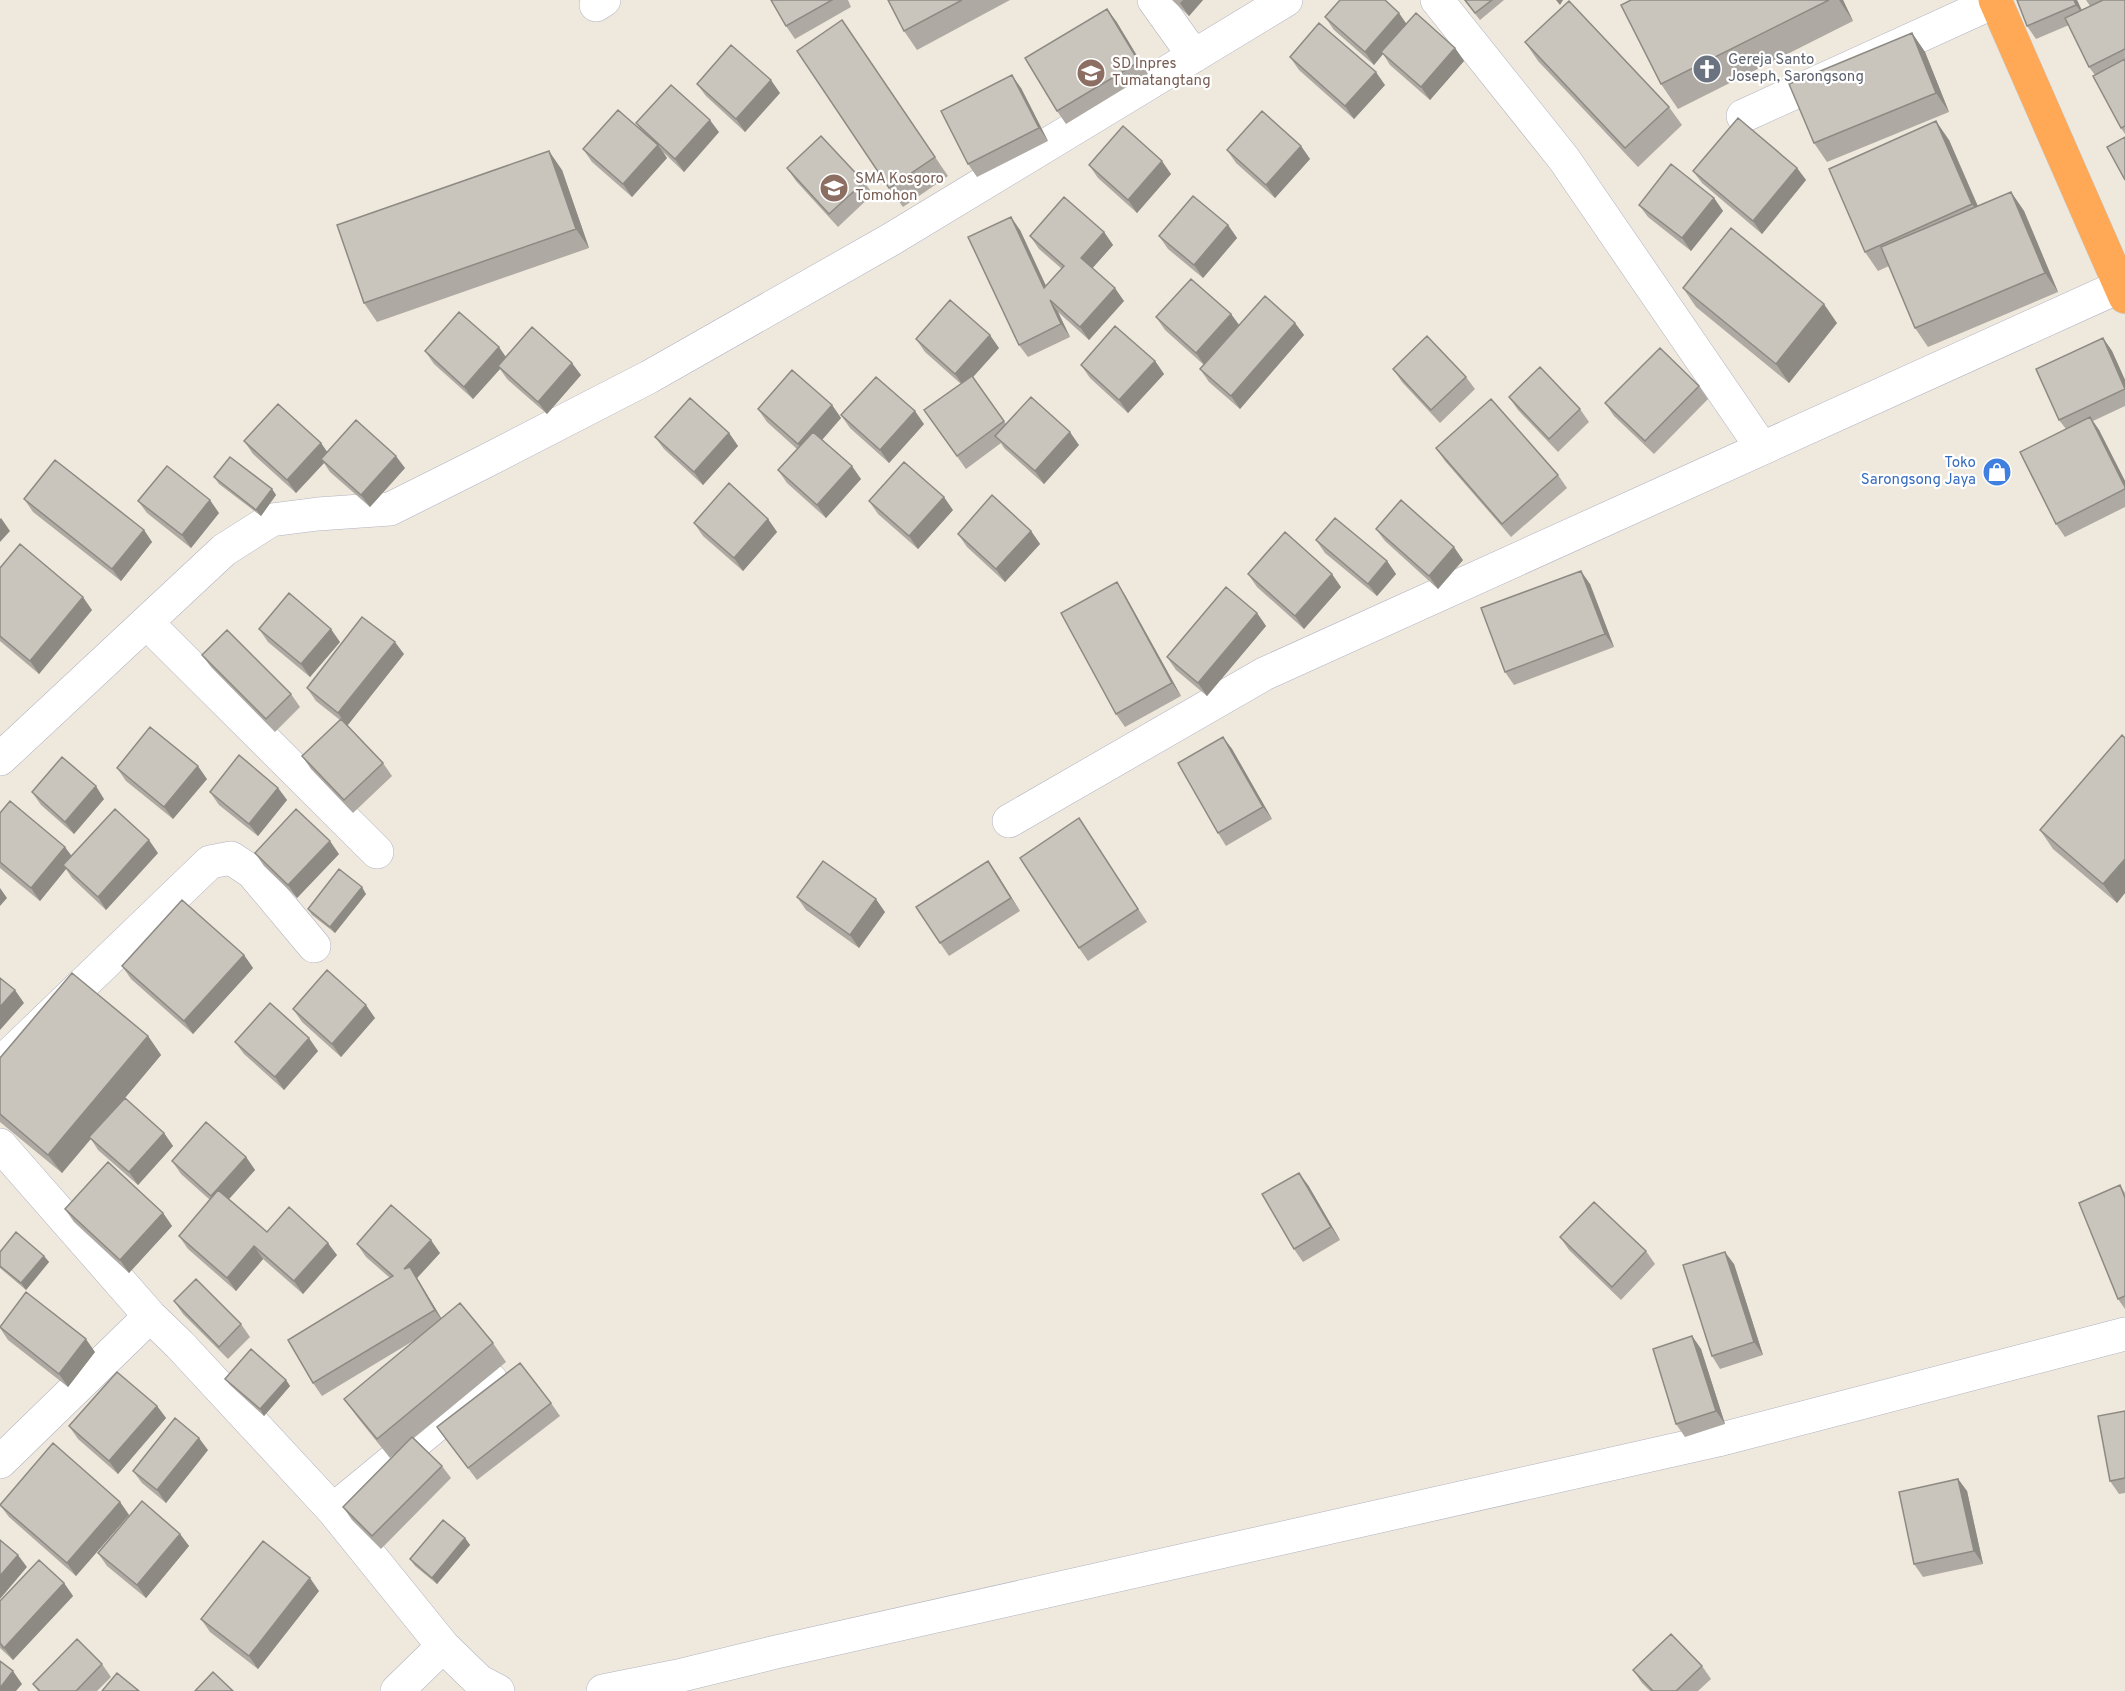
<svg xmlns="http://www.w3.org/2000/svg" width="2125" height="1691" font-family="Overpass,sans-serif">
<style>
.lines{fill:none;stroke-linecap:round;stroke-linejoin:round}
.minor-casing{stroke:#b1b2c1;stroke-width:34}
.highway-casing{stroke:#c8c8c8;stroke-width:34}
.minor{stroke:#fff;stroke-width:33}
.highway{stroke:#ffa957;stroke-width:33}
.wall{fill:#aea9a2}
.shaded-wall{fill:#8d8a84}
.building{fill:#cac5bc;stroke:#8d8a84;stroke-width:1.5}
.labels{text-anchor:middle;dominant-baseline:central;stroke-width:4.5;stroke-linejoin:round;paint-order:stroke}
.worship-label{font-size:15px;fill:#5b616d;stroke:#fff;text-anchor:start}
.education-label{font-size:15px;fill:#785e54;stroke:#fff;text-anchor:start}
.shop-label{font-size:15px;fill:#366cbe;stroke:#fff;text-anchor:end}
</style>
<rect width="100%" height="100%" fill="#efe8dd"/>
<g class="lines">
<!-- minor casing -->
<g class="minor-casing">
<path id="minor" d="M1154 0 1194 56
M1437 0 1564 159 1762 448
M596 5 604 0
M1743 116 1996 1
M147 623 377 852
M0 759 224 550 271 520 318 514 390 509 482 463 649 377 890 240 1286 0
M1009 821 1264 674 2125 284
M0 1064 210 862 231 858 252 872 314 946
M0 1145 150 1316 180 1345 333 1510 443 1646 479 1681 498 1691
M0 1462 150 1316
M333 1510 491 1380
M397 1691 443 1646
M603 1691 678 1676 776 1652 1718 1440 2125 1334"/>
</g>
<!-- highway casing -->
<g class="highway-casing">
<path id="highway" d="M1995 0 2125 297"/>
</g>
<!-- minor -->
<use href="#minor" class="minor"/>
<!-- highway -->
<use href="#highway" class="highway"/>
</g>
<!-- wall -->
<path class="wall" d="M771 0H848L851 7 795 39 786 26Z
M888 0H1010L917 50 904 31Z
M1172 0H1203L1189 16Z
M1464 0H1504L1480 20Z
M1631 0H1843L1853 21 1678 109 1661 84Z
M2077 0 2082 10 2090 6 2086 0H2125V134L2121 128 2095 75 2089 67 2069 25 2036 39 2027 26Z
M1325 17 1407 24 1455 48 1464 61 1430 100 1390 65 1383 54 1374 65 1334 30Z
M842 20 948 176 903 207 889 188Z
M1116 21 1148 74 1066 124 1057 111Z
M1912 33 1925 52 1949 112 1827 162 1814 143Z
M1525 42 1669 107 1682 125 1638 167 1538 61Z
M1290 57 1385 85 1354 119 1299 70Z
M697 84 780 93 745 132 706 96Z
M1021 88 1048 141 977 177 968 164Z
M636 123 719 132 684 172 663 152 667 158 632 197 592 162 583 149 641 130Z
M1949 140 1978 206 2011 192 2024 211 2058 292 1928 347 1915 328 1889 266 1878 271 1865 252Z
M1301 146 1310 159 1275 198 1236 163 1227 150Z
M1089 165 1171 174 1137 213 1098 178Z
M787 168 864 182 873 194 838 227 796 181Z
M1797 168 1806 180 1762 234 1702 183 1693 171Z
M562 170 589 248 377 322 364 303Z
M1714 198 1723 211 1691 251 1648 217 1639 205Z
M1228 225 1237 238 1203 278 1168 249 1159 236Z
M1020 230 1046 286 1062 269 1039 249 1030 236 1104 232 1113 245 1092 268 1124 301 1089 340 1058 312 1070 337 1028 357 1019 345Z
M1683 288 1837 323 1789 383 1696 307Z
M1231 314 1239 326 1295 323 1304 335 1240 409 1209 382 1200 369 1204 365 1165 330 1156 317Z
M2103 338 2112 351 2125 380V406L2093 421 2099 430 2125 481V507L2065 537 2056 524 2066 429 2059 420Z
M916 339 999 348 973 377 1006 424 1079 445 1044 484 1004 448 1001 443 966 469 924 410 961 384 925 352Z
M425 351 506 357 581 375 547 414 507 379 500 369 473 399 434 364Z
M1155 361 1164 374 1128 413 1090 378 1081 365Z
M1393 369 1466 377 1475 389 1440 423 1402 382Z
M1699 386 1708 399 1654 454 1614 416 1605 403Z
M1509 397 1580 409 1589 422 1558 452 1518 410Z
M832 405 841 418 822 440 861 479 826 518 787 483 778 470 797 449 767 422 758 409Z
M841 415 924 424 889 463 850 428Z
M729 433 738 446 703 485 664 449 655 437Z
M244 441 321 443 327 452 405 468 370 507 330 472 324 463 296 493 253 454Z
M1436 448 1558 475 1567 488 1511 537 1445 461Z
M214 477 272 489 276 495 261 516 219 484Z
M24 499 144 530 152 542 121 581 33 512Z
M138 501 219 513 191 548 147 513Z
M869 501 953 510 918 549 878 514Z
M768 519 777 532 743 571 703 536 694 523Z
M1376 529 1463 560 1438 589 1385 541Z
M1031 531 1040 544 1005 582 967 547 958 534Z
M1316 540 1387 561 1396 574 1377 596 1325 553Z
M0 568 92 610 39 674 0 641Z
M1248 574 1341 587 1304 629 1257 587Z
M1590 584 1614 647 1514 685 1505 672Z
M1125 595 1181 696 1125 727 1116 714Z
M1257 613 1266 626 1207 696 1176 670 1167 657Z
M259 629 340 642 310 677 268 642Z
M404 654 347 726 383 763 392 776 353 813 311 769 302 756 340 720 316 701 307 688Z
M202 655 291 694 300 707 275 732 211 667Z
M1223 737 1232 749 1272 819 1226 846 1218 833Z
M2125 738V893L2117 903 2053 849 2040 830Z
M117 768 207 779 173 819 126 781Z
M278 788 287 800 258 836 219 805 210 792Z
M32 792 104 799 74 834 41 805Z
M0 813 72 856 158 853 106 910 72 878 66 869 40 901 0 868Z
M1079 818 1147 922 1088 961 1079 948Z
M255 853 339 854 297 898 264 866Z
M988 861 1020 911 949 956 940 943Z
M366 894 335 933 312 915 308 909Z
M797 897 885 912 859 948 806 910Z
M244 955 253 968 193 1034 131 979 122 966Z
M293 1009 375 1018 341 1057 302 1022Z
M148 1036 161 1055 124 1099 164 1133 173 1146 138 1185 98 1150 91 1139 62 1173 0 1122V1058Z
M235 1042 318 1051 284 1090 244 1054Z
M246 1157 255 1170 229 1199 267 1232 337 1255 303 1294 263 1259 236 1291 188 1249 179 1236 210 1200 181 1174 172 1161Z
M1308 1185 1340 1240 1303 1262 1294 1249Z
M2120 1185 2125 1193V1309L2118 1299Z
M65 1209 163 1213 172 1226 129 1273 74 1222Z
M1560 1237 1646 1251 1655 1264 1621 1300 1569 1250Z
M357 1244 440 1253 417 1278 442 1319 493 1343 506 1362 414 1438 442 1466 451 1478 381 1549 352 1520 343 1507 398 1451 390 1458 358 1418 344 1399 418 1338 322 1396 313 1383 390 1278 366 1257Z
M0 1252 44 1256 49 1262 26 1290 0 1268Z
M1734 1264 1763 1355 1720 1369 1712 1356Z
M174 1301 241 1324 250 1337 228 1359 183 1314Z
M0 1328 95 1352 68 1387 8 1340Z
M1692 1336 1701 1349 1725 1424 1685 1437 1676 1424Z
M225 1379 286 1380 290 1386 264 1416 230 1385Z
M551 1403 560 1416 477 1480 437 1427Z
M157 1406 166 1418 118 1474 78 1439 69 1426Z
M2125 1411V1493L2119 1494 2110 1481Z
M208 1450 166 1503 142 1483 133 1471Z
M1958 1479 1967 1491 1983 1564 1923 1577 1914 1564Z
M120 1502 129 1515 76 1576 9 1517 0 1505Z
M180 1534 189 1546 146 1598 107 1566 98 1553Z
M465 1538 470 1545 437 1584 415 1566 410 1559Z
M64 1583 73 1596 13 1660 0 1648V1601Z
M319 1591 258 1669 210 1632 201 1619Z
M102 1664 111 1677 97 1691H38L33 1684Z
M1702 1666 1711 1679 1698 1691H1650L1642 1683 1633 1670Z"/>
<!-- shaded-wall -->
<path class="shaded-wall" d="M1183 0H1203L1189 16 1180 3Z
M1556 0H1563L1560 5Z
M1839 0H1843L1853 21Z
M2074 0H2077L2085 18 2076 5Z
M1107 9 1116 21 1148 74 1139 62Z
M1399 13 1408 26 1381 52 1383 54 1374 65 1365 52Z
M1912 33 1925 52 1949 112 1936 93Z
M1455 48 1464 61 1430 100 1421 87Z
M1376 72 1385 85 1354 119 1345 106Z
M1012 75 1021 88 1048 141 1039 128Z
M771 80 780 93 745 132 736 119Z
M710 120 719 132 684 172 675 159Z
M1936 121 1949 140 1985 223 1972 204Z
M658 145 667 158 632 197 623 184Z
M1301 146 1310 159 1275 198 1266 185Z
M549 151 562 170 589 248 576 229Z
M1162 161 1171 174 1137 213 1128 200Z
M1797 168 1806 180 1762 234 1753 221Z
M2011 192 2024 211 2058 292 2045 273Z
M1714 198 1723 211 1691 251 1682 238Z
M1011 217 1020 230 1053 301 1044 288Z
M1228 225 1237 238 1203 278 1194 265Z
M1104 232 1113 245 1090 271 1081 258Z
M1115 288 1124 301 1089 340 1080 327Z
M1050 300 1058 312 1070 337 1061 324Z
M1824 304 1837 323 1789 383 1776 364Z
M1231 314 1240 326 1205 366 1196 353Z
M1295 323 1304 335 1240 409 1231 396Z
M990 335 999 348 964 387 955 374Z
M2103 338 2112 351 2125 380V388Z
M499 347 508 360 498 366 500 369 473 399 464 387Z
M1155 361 1164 374 1128 413 1119 400Z
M572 363 581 375 547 414 538 402Z
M832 405 841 418 807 457 798 444Z
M915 411 924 424 889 463 880 450Z
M2090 417 2099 430 2125 481V487Z
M1070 432 1079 445 1044 484 1035 471Z
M729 433 738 446 703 485 694 472Z
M321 443 330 456 321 459 324 463 296 493 287 480Z
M396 456 405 468 370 507 361 495Z
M852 466 861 479 826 518 817 505Z
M272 489 276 495 261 516 256 510Z
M944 497 953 510 918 549 909 536Z
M210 500 219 513 191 548 182 535Z
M1 518 10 531 0 542V519Z
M768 519 777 532 743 571 734 558Z
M144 530 152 542 121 581 112 569Z
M1031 531 1040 544 1005 582 996 569Z
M1454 547 1463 560 1438 589 1429 576Z
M1387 561 1396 574 1377 596 1368 584Z
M1581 571 1590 584 1614 647 1605 634Z
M1332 574 1341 587 1304 629 1295 616Z
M1117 582 1125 595 1181 696 1172 683Z
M83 597 92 610 39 674 30 661Z
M1257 613 1266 626 1207 696 1198 683Z
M331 629 340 642 310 677 301 664Z
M395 642 404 654 347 726 338 713Z
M1223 737 1232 749 1272 819 1263 807Z
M198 766 207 779 173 819 164 807Z
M96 786 104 799 74 834 65 822Z
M278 788 287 800 258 836 249 824Z
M149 840 158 853 106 910 98 897Z
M330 841 339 854 297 898 288 885Z
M65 847 74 859 63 865 66 869 40 901 31 888Z
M2125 859V893L2117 903 2103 884Z
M988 861 997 874 1020 911 1011 898Z
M362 887 366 894 335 933 330 927Z
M0 888 7 898 0 906Z
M876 899 885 912 859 948 850 935Z
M244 955 253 968 193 1034 184 1021Z
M15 990 24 1003 0 1030V1007Z
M366 1005 375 1018 341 1057 332 1044Z
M148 1036 161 1055 62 1173 48 1155Z
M309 1038 318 1051 284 1090 275 1077Z
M164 1133 173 1146 138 1185 129 1172Z
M246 1157 255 1170 220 1209 211 1196Z
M1299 1173 1308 1185 1340 1240 1331 1227Z
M163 1213 172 1226 129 1273 120 1260Z
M431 1240 440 1253 417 1278 444 1323 404 1269Z
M328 1243 337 1255 303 1294 294 1281Z
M254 1246 263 1259 236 1291 227 1278Z
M1725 1252 1734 1264 1763 1355 1754 1342Z
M44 1256 49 1262 26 1290 21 1283Z
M1692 1336 1701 1349 1725 1424 1716 1411Z
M86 1339 95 1352 68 1387 59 1374Z
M286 1380 290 1386 264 1416 260 1409Z
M157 1406 166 1418 118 1474 109 1461Z
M199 1438 208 1450 166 1503 157 1490Z
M1958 1479 1967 1491 1983 1564 1974 1551Z
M120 1502 129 1515 76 1576 67 1563Z
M180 1534 189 1546 146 1598 137 1585Z
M465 1538 470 1545 437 1584 432 1578Z
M18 1555 27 1567 0 1599V1576Z
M310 1578 319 1591 258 1669 249 1656Z
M64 1583 73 1596 13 1660 4 1648Z
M13 1671 22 1684 16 1691H0V1688Z"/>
<!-- building -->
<path class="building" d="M771 0H832L786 26Z
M888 0H962L904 31Z
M1340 0H1385L1399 13 1365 52 1325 17Z
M1465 0H1492L1475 13Z
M1631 0H1829L1661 84 1621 5Z
M2017 0H2074L2076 5 2027 26Z
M2103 0H2125V49L2089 67 2065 18Z
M1569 1 1669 107 1625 148 1525 42Z
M1107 9 1139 62 1057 111 1025 58Z
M1416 13 1455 48 1421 87 1381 52Z
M842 20 935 157 889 188 797 51Z
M1319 23 1376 72 1345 106 1290 57Z
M1912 33 1936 93 1814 143 1789 84Z
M731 45 771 80 736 119 697 84Z
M2125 59V126L2121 128 2093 76Z
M1012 75 1039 128 968 164 941 111Z
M671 85 710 120 675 159 636 123Z
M618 110 658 145 623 184 583 149Z
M1262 111 1301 146 1266 185 1227 150Z
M1738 118 1797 168 1753 221 1693 171Z
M1936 121 1972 204 1865 252 1829 169Z
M1123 126 1162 161 1128 200 1089 165Z
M821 136 864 182 829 214 787 168Z
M2125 137V180L2107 147Z
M549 151 576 229 364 303 337 225Z
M1671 164 1714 198 1682 238 1639 205Z
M2011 192 2045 273 1915 328 1881 247Z
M1193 196 1228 225 1194 265 1159 236Z
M1064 197 1104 232 1081 258 1115 288 1080 327 1050 300 1061 324 1019 345 968 237 1011 217 1044 288 1064 266 1030 236Z
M1731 228 1824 304 1776 364 1683 288Z
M1191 279 1231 314 1196 353 1156 317Z
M1265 296 1295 323 1231 396 1200 369Z
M950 300 990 335 955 374 916 339Z
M459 312 499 347 464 387 425 351Z
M1115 326 1155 361 1119 400 1081 365Z
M532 327 572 363 538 402 498 366Z
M1427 336 1466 377 1431 410 1393 369Z
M2103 338 2125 389 2059 420 2036 369Z
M1660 348 1699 386 1645 441 1605 403Z
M1540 367 1580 409 1549 439 1509 397Z
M792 370 832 405 798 444 758 409Z
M972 376 1004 421 957 456 924 410Z
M876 377 915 411 880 450 841 415Z
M1031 397 1070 432 1035 471 995 436Z
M690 398 729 433 694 472 655 437Z
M1491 399 1558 475 1502 524 1436 448Z
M278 404 321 443 287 480 244 441Z
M2090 417 2125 487V489L2056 524 2020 452Z
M356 420 396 456 361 495 321 459Z
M813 432 852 466 817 505 778 470Z
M230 457 272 489 256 510 214 477Z
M55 460 144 530 112 569 24 499Z
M904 462 944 497 909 536 869 501Z
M167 466 210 500 182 535 138 501Z
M729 483 768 519 734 558 694 523Z
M992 495 1031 531 996 569 958 534Z
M1401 500 1454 547 1429 576 1376 529Z
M1335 518 1387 561 1368 584 1316 540Z
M1285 532 1332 574 1295 616 1248 574Z
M20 544 83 597 30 661 0 636V568Z
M1581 571 1605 634 1505 672 1481 608Z
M1117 582 1172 683 1116 714 1061 613Z
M1226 587 1257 613 1198 683 1167 657Z
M289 593 331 629 301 664 259 629Z
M362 617 395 642 338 713 307 688Z
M227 630 291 694 266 719 202 655Z
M341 719 383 763 344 800 302 756Z
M150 727 198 766 164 807 117 768Z
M2122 735 2125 738V859L2103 884 2040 830Z
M1223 737 1263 807 1218 833 1178 763Z
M239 755 278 788 249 824 210 792Z
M62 757 96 786 65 822 32 792Z
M10 801 65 847 31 888 0 862V813Z
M115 809 149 840 98 897 63 865Z
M296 809 330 841 288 885 255 853Z
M1079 818 1138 909 1079 948 1020 858Z
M823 861 876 899 850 935 797 897Z
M988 861 1011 898 940 943 916 907Z
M339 869 362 887 330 927 308 909Z
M182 900 244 955 184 1021 122 966Z
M327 970 366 1005 332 1044 293 1009Z
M72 973 148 1036 48 1155 0 1114V1058Z
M0 978 15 990 0 1007Z
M270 1003 309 1038 275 1077 235 1042Z
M125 1098 164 1133 129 1172 89 1137Z
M206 1122 246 1157 211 1196 172 1161Z
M108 1162 163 1213 120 1260 65 1209Z
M1299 1173 1331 1227 1294 1249 1262 1194Z
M2120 1185 2125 1198V1296L2118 1299 2079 1203Z
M218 1190 267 1232 289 1207 328 1243 294 1281 254 1246 227 1278 179 1236Z
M1594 1202 1646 1251 1612 1287 1560 1237Z
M391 1205 431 1240 404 1269 410 1267 435 1310 313 1383 288 1340 393 1276 357 1244Z
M16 1232 44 1256 21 1283 0 1266V1252Z
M1725 1252 1754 1342 1712 1356 1683 1265Z
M196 1279 241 1324 219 1347 174 1301Z
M26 1292 86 1339 59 1374 0 1327Z
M460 1303 493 1343 377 1439 344 1399Z
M1692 1336 1716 1411 1676 1424 1653 1349Z
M251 1349 286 1380 260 1409 225 1379Z
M520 1363 551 1403 468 1468 437 1427Z
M117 1372 157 1406 109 1461 69 1426Z
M2125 1411V1478L2110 1481 2098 1416Z
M175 1418 199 1438 157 1490 133 1471Z
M412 1437 442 1466 372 1536 343 1507Z
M53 1443 120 1502 67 1563 0 1505Z
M1958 1479 1974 1551 1914 1564 1899 1492Z
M142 1501 180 1534 137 1585 98 1553Z
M443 1520 465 1538 432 1578 410 1559Z
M0 1540 18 1555 0 1576Z
M263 1541 310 1578 249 1656 201 1619Z
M39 1560 64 1583 4 1648 0 1643V1601Z
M1671 1634 1702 1666 1676 1691H1653L1633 1670Z
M77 1639 102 1664 76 1691H40L33 1684Z
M0 1661 13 1671 0 1688Z
M213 1672 233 1691H195Z
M117 1673 139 1691H102Z"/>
<!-- icons -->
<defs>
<g id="church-disc" transform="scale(1.5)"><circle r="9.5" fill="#6b7280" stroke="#fff"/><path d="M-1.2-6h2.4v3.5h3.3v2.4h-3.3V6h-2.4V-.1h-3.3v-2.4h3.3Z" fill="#fff"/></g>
<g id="school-disc" transform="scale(1.5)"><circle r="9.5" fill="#8d6e63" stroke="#fff"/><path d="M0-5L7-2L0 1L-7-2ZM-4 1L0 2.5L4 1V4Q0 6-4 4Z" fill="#fff"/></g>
<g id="shop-disc" transform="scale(1.5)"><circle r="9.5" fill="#3f7fe0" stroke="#fff"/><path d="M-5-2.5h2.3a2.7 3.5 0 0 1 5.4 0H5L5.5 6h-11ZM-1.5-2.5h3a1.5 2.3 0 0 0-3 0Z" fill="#fff"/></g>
</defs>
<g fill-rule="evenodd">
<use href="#church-disc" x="1707" y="69"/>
<use href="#school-disc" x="1091" y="73"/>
<use href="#school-disc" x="834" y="188"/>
<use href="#shop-disc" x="1997" y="472"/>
</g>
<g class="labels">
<!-- worship labels -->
<g class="worship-label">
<text x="1728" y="60">Gereja Santo<tspan x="1728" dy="17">Joseph, Sarongsong</tspan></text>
</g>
<!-- education labels -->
<g class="education-label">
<text x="1112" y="64">SD Inpres<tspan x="1112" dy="17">Tumatangtang</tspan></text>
<text x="855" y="179">SMA Kosgoro<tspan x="855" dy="17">Tomohon</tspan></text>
</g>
<!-- shop labels -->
<g class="shop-label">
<text x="1976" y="463">Toko<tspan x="1976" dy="17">Sarongsong Jaya</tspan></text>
</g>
</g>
</svg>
